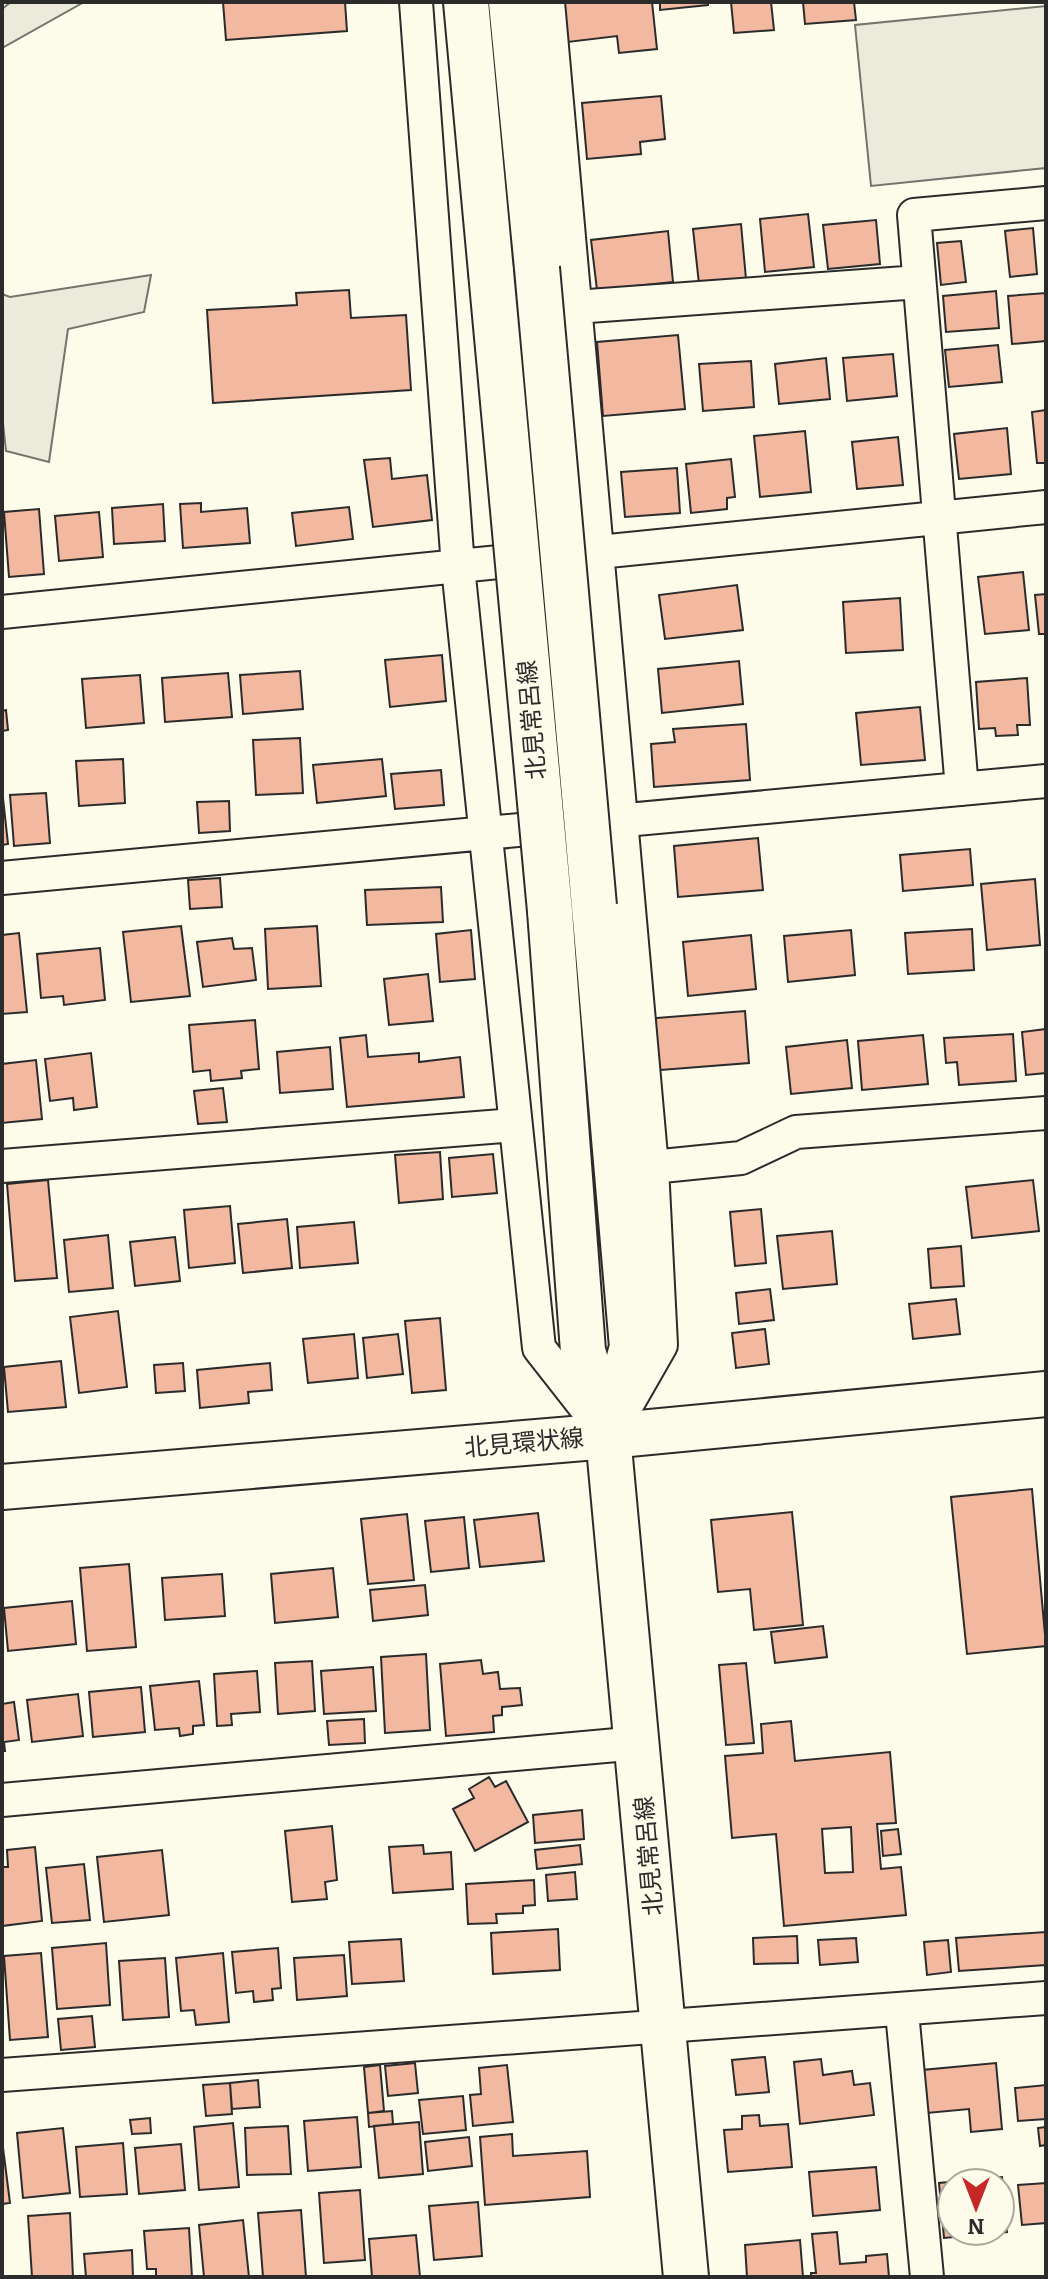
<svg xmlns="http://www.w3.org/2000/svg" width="1048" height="2279" font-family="Bitter,'Noto Sans JP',serif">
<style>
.green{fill:#ecebdb;stroke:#74746e;stroke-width:2}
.building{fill:#f2b8a0;stroke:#2b2b2b;stroke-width:2;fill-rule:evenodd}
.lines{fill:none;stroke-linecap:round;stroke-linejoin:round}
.minor-casing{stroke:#2b2b2b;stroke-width:36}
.secondary-casing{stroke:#2b2b2b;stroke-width:48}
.primary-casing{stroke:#2b2b2b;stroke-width:48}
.minor{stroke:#fdfbea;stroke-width:32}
.secondary{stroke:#fdfbea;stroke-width:44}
.primary{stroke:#fdfbea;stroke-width:44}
.primary-bridge-casing{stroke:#2b2b2b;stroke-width:48;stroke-linecap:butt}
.primary-bridge{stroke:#fdfbea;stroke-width:44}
.labels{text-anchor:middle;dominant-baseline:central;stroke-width:6;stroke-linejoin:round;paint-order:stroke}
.street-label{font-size:24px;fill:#2b2b2b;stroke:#fdfbea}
</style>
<rect width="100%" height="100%" fill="#fdfbea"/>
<!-- green -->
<path class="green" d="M11 2H84L2 48V9Z
M1046 6V168L871 186 855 25Z
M151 275 144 312 68 329 49 462 6 451 2 414V294L10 297Z"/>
<!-- building -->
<path class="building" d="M223 2H345L347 31 226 40Z
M563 2H652L657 49 619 53 617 36 568 42Z
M660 2H708V5L660 10Z
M731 2H771L774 30 734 33Z
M803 2H854L856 20 805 24Z
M661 96 665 139 640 142 641 154 587 159 582 103Z
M808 214 814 267 765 272 760 219Z
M876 220 880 264 828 269 823 225Z
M741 224 746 279 699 284 693 229Z
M1033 228 1037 274 1010 277 1005 231Z
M668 231 673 282 597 290 591 240Z
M961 241 966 282 941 285 937 243Z
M349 290 351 318 406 315 411 390 213 403 207 310 297 305 296 293Z
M996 291 999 328 946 332 943 296Z
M1046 293V341L1012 344 1008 296Z
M678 335 685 409 603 416 597 342Z
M998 345 1002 382 949 387 945 350Z
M893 354 897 396 847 401 843 358Z
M826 358 830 399 779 404 775 364Z
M751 361 754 407 703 411 699 364Z
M1046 410V463H1037L1032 412Z
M1007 428 1011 474 959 479 954 434Z
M805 431 811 492 760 497 754 436Z
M898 437 903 485 857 489 852 442Z
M390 458 392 479 427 475 432 520 373 527 364 460Z
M731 459 735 497 727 498V509L691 513 686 464Z
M677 468 680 513 625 517 621 472Z
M201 503V512L247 508 250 543 183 548 180 504Z
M163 504 165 541 114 544 112 508Z
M349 507 353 539 296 546 292 513Z
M39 509 44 574 9 577 4 512Z
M99 512 103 557 59 561 55 516Z
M1023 572 1029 630 985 634 978 577Z
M737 585 743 630 665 639 659 595Z
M1046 594V634H1039L1035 595Z
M900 598 903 650 846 653 843 602Z
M442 655 446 701 390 707 385 660Z
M739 661 743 704 662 713 658 669Z
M300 671 303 709 243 714 240 675Z
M228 673 232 717 165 722 162 678Z
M140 675 144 723 86 728 82 679Z
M1027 678 1030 725H1017L1018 735 996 736 995 728 979 729 976 682Z
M920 707 925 760 861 765 856 713Z
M6 710 8 730 2 731V711Z
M746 724 750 780 654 787 651 744 675 742 673 729Z
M300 738 303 793 256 795 253 740Z
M123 759 125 803 79 806 76 761Z
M382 759 386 796 317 803 313 765Z
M441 770 444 805 395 809 391 774Z
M2 789 8 844 2 845Z
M46 793 50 843 14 846 10 795Z
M229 801 230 831 199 833 197 802Z
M758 838 763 890 678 897 674 846Z
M970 849 973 885 903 891 900 855Z
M220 878 222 907 190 909 188 880Z
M1035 879 1040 945 987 950 981 884Z
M441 887 443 922 367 925 365 890Z
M181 926 190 996 131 1002 123 932Z
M317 926 321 986 268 989 265 929Z
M972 929 974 970 908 974 905 933Z
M471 930 475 979 440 982 436 934Z
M851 930 855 975 788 982 784 936Z
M19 933 27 1012 2 1014V935Z
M751 935 756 989 688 996 683 942Z
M232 938 234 949 252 948 256 980 203 987 197 942Z
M100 948 105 1000 64 1005 63 996 41 998 37 954Z
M428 974 433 1021 389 1025 384 979Z
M745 1011 749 1063 648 1071 644 1019Z
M255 1020 259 1069 241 1071 242 1078 211 1081 210 1070 193 1072 189 1025Z
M1046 1029V1073L1026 1075 1022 1032Z
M1013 1034 1016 1081 959 1085 957 1062 946 1063 944 1038Z
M366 1035 368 1057 419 1053V1062L460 1057 464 1097 347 1107 340 1038Z
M923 1035 928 1084 862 1090 858 1041Z
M847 1040 852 1088 791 1094 786 1047Z
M330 1047 333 1089 280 1093 277 1052Z
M91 1053 97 1107 74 1110 73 1098 50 1101 45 1059Z
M36 1060 42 1119 2 1123V1064Z
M223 1088 227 1122 198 1124 194 1091Z
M440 1152 443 1199 399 1203 395 1155Z
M493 1154 497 1193 452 1197 449 1158Z
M48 1180 57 1278 15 1281 7 1184Z
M1033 1180 1039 1231 972 1238 966 1187Z
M230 1206 235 1263 189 1268 184 1210Z
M761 1209 766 1263 735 1266 730 1212Z
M287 1219 292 1268 243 1273 238 1224Z
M354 1222 358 1263 300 1268 297 1227Z
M832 1231 837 1284 783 1289 777 1236Z
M108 1235 113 1288 69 1292 64 1240Z
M175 1237 180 1281 135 1286 130 1242Z
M961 1246 964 1286 931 1288 928 1249Z
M770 1289 774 1320 739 1324 736 1293Z
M956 1299 960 1334 913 1339 909 1304Z
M118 1311 127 1387 79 1393 70 1317Z
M440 1318 446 1390 412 1393 405 1321Z
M765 1329 769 1364 736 1368 732 1333Z
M354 1334 358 1378 308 1383 303 1339Z
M398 1334 403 1374 367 1378 363 1338Z
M61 1361 66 1407 8 1412 4 1367Z
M183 1363 185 1391 156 1393 154 1365Z
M270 1363 272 1390 248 1392 249 1403 200 1408 197 1370Z
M1032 1489 1046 1646 967 1654 951 1497Z
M792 1512 803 1625 754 1630 750 1589 718 1592 711 1520Z
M538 1513 544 1561 480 1567 474 1520Z
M407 1514 414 1580 368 1584 361 1519Z
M464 1517 469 1568 431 1572 425 1521Z
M129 1564 136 1647 87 1651 80 1568Z
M333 1568 338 1617 275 1623 271 1574Z
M222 1574 225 1616 165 1620 162 1578Z
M425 1585 428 1615 373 1621 370 1590Z
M72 1601 76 1644 8 1651 4 1608Z
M823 1626 827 1657 775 1663 771 1632Z
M426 1654 430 1730 385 1733 381 1657Z
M481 1660 483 1674 498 1672 500 1689 520 1688 522 1705 502 1707V1715L493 1716 494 1732 446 1736 440 1664Z
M312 1661 315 1711 278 1714 275 1663Z
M746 1663 754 1743 726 1745 719 1665Z
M373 1667 376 1711 324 1714 321 1671Z
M257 1671 260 1712 231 1714 232 1725 217 1726 214 1674Z
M199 1681 204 1725 193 1726V1734L180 1736 179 1728 155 1730 150 1686Z
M141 1687 145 1732 93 1737 89 1692Z
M78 1694 83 1736 32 1742 27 1700Z
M14 1702 19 1740 4 1742 5 1751H2V1704Z
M364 1719 365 1743 329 1745 327 1721Z
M791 1721 795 1761 890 1752 896 1823 877 1824 881 1869 901 1867 906 1915 784 1926 776 1834 732 1838 725 1756 763 1753 761 1724ZM851 1827 853 1872 825 1873 822 1829Z
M489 1777 495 1787 506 1781 528 1822 475 1851 453 1809 474 1798 469 1789Z
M582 1810 584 1839 535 1843 533 1815Z
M332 1826 337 1880 325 1882 327 1899 292 1902 285 1831Z
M898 1829 901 1854 883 1856 881 1831Z
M423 1845 424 1854 451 1852 453 1889 393 1893 389 1847Z
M580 1845 582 1864 537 1869 535 1850Z
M35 1847 42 1921 2 1926V1867H8L7 1850Z
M162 1850 169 1915 104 1922 97 1857Z
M84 1864 90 1920 52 1923 46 1868Z
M575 1872 577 1899 548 1901 546 1875Z
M534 1880 535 1905 523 1906V1913L496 1914 497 1923 468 1924 466 1884Z
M558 1929 560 1970 493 1974 491 1933Z
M1046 1932V1965L959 1971 956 1938Z
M797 1936 798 1963 754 1964 753 1938Z
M856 1938 858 1962 820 1965 818 1940Z
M401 1939 404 1981 352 1984 349 1942Z
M948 1940 951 1972 927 1975 924 1942Z
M106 1943 110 2005 57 2009 52 1948Z
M278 1948 281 1988 272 1989 273 2000 254 2002 253 1991 236 1993 232 1952Z
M41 1953 48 2037 10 2040 4 1956Z
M223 1953 229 2022 196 2025 194 2010 181 2011 176 1958Z
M344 1955 347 1996 297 2000 294 1958Z
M165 1958 169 2017 123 2020 119 1961Z
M92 2016 95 2047 61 2050 58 2019Z
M765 2057 769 2092 736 2095 732 2060Z
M821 2059 823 2075 852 2071 854 2085 870 2083 874 2115 800 2124 794 2062Z
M415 2063 418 2093 388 2096 385 2066Z
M996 2063 1002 2129 971 2132 969 2109 927 2113 922 2070Z
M380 2065 384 2111 368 2113 364 2067Z
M507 2065 513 2122 473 2126 470 2095 481 2094 479 2068Z
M258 2080 260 2107 232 2109 230 2083Z
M230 2083 232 2114 206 2116 203 2085Z
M1046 2085V2119L1018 2121 1015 2088Z
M463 2096 466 2130 423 2134 419 2100Z
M392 2111 393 2124 369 2127 368 2113Z
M759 2115 760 2126 788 2124 792 2167 728 2172 724 2130 742 2129V2116Z
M357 2117 361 2167 308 2171 304 2121Z
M150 2118 151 2133 132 2134 130 2120Z
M419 2122 423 2174 379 2178 374 2126Z
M233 2123 239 2187 199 2190 194 2127Z
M288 2126 291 2174 247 2175 245 2128Z
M1046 2127V2145L1040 2146 1038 2128Z
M63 2128 70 2193 23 2198 17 2133Z
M512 2134 513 2156 587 2151 590 2197 485 2205 480 2137Z
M469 2137 472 2166 428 2171 425 2142Z
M2 2140 10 2203 2 2204Z
M123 2143 127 2194 80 2197 76 2147Z
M181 2144 185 2190 139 2194 135 2148Z
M876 2167 880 2210 813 2216 809 2172Z
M1002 2177 1007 2232 944 2238 939 2183ZM952 2183H1000V2231H952Z
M1046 2183V2223L1022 2225 1018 2185Z
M360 2190 365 2260 324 2263 319 2193Z
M478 2202 482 2256 434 2260 429 2206Z
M301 2210 306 2277H263L258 2213Z
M70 2213 73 2277H32L28 2216Z
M243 2220 249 2277H204L199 2225Z
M189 2228 192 2277H156V2269H147L144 2231Z
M837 2232 840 2264 866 2262V2256L887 2254 889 2277H811V2273H816L812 2234Z
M416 2235 420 2277H372L369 2239Z
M800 2240 803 2277H747L745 2245Z
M132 2250 133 2277H86L84 2254Z"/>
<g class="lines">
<!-- minor casing -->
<g class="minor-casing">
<path id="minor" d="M416 2 458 567 539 1348 597 1422
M548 2 652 1167 661 1345 629 1401
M575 307 919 282
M2 612 1046 507
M962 789 914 215 1046 203
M2 878 1046 781
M2 1166 515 1125
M652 1167 741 1158 796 1132 1046 1113
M2 1800 639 1743
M902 2012 927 2277
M2 2075 1046 1998"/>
</g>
<!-- secondary casing -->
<g class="secondary-casing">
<path id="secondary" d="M2 1487 608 1436 1046 1394"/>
</g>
<!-- primary casing -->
<g class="primary-casing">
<path id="primary" d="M466 2 491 272
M511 2 537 268
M594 906 632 1347 608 1436
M550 911 583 1351 608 1436 686 2277"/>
</g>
<!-- minor -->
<use href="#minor" class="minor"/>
<!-- secondary -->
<use href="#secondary" class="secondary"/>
<!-- primary -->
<use href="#primary" class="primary"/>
<!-- primary-bridge casing -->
<g class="primary-bridge-casing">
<path id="primary-bridge" d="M537 268 594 906
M491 272 550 911"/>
</g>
<!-- primary-bridge -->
<use href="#primary-bridge" class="primary-bridge"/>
</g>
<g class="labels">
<!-- street labels -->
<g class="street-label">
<text transform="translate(532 720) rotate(-95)">北見常呂線</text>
<text transform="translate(524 1443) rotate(-5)">北見環状線</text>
<text transform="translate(649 1856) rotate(-95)">北見常呂線</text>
</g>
</g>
<!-- border -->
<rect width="1048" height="2279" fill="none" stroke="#2b2b2b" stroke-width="8"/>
<!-- north arrow -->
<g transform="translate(976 2207) rotate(180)"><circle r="38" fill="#fdfbea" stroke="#a9a89e" stroke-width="2"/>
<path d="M0-6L14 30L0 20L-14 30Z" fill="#c62828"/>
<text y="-12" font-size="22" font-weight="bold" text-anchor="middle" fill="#2b2b2b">N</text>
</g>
</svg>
